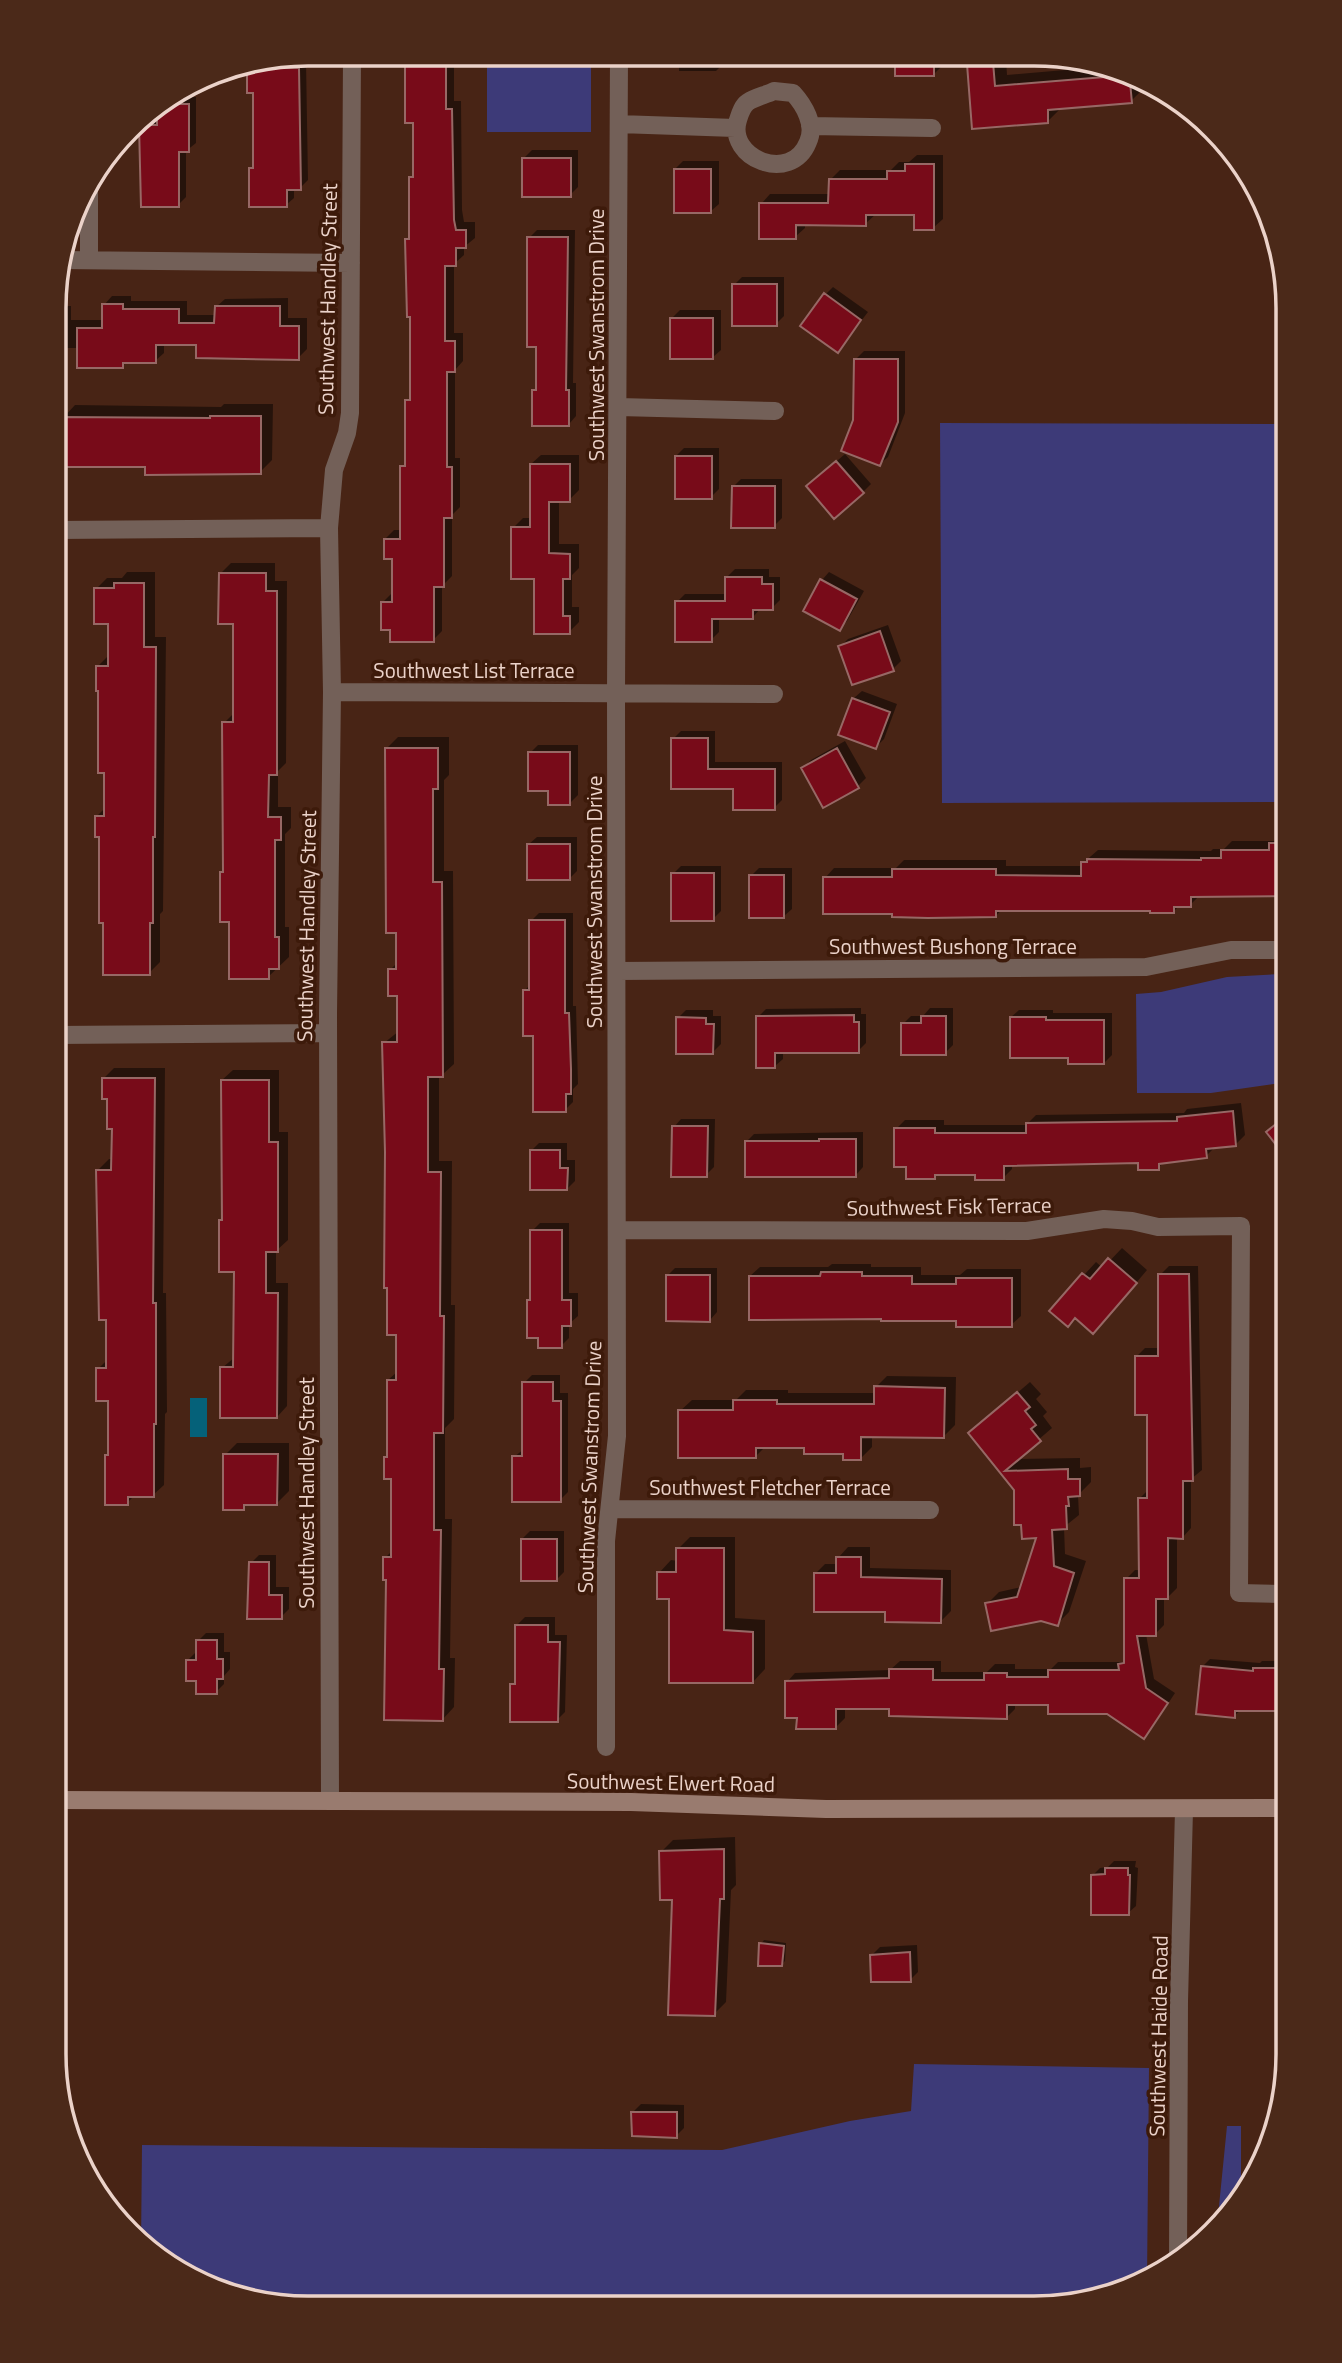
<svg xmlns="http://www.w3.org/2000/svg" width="1342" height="2363" font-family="'Titillium Web',sans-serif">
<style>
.green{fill:#3d3a78}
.water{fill:#056179}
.shadow{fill:#0007}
.building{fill:#780b19;stroke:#976865;stroke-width:2}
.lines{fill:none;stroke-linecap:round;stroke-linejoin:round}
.minor{stroke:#736058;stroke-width:18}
.tertiary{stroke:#736058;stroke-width:18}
.secondary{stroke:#997b6f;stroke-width:18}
.labels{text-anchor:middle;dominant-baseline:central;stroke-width:7;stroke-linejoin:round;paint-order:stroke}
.street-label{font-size:21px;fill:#ebd2c9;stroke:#3d1a0a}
.rim{fill:none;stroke:#ebd2c9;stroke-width:3.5}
</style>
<rect width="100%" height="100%" fill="#482415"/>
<!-- green -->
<path class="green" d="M487 55 591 56V132H487Z
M940 423 1288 424V802L942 803Z
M1281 974V1083L1211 1093H1137L1136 994 1161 992 1227 977Z
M914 2064 1149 2068 1147 2280 1116 2295 1034 2309 275 2307 211 2289 141 2246 142 2145 722 2150 850 2121 911 2111Z
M1227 2126H1241V2200L1235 2210 1217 2226Z"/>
<!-- water -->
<path class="water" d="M190 1398H207V1437H190Z"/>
<!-- shadow -->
<path class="shadow" d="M407 55H454V101H461L462 210 464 222H475V238L464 247V255L454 264V333H463V361L455 370V458H460V507L452 515V576L442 586V631L433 640 392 628 383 602 392 593 394 557 385 539 394 530H402V467L407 462V401L411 396V316L407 239 411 236V178L415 174V121H407Z
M679 57H724V63L716 71H679Z
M828 57 941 58V67L933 75 897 64H828Z
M975 58 1006 59 1007 75 1099 67 1143 89 1131 101 1060 109 1048 121 974 128 968 65Z
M285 59V61H306L308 180 300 188H294V198L286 205 251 168 255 165V92L249 66Z
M187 89V97H196V143L186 151V197L178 205 141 126 147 120V114Z
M532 150H578V187L570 195 524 158Z
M917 155H943V219L933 228 916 214H876L865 224 805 223V228L795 237 761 204 770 194H830V180L840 170H891L899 162H909Z
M683 161H719V204L711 211 675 169Z
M537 230H575L573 383H576V416L569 424 533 391 538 386V345L529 238Z
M742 277H784V316L776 324 734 285Z
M833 287 868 312 838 351 825 295Z
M112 296H131V301H187V315H216V307L225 299 288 298V318H307V349L298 358 198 343H164V353L155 361H127L123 366 79 348H56V306H71V320H104V305Z
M680 310H721V350L713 357 672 318Z
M864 351H905V413L888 457 880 464 855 421 856 359Z
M224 404H273L272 460 260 472 147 465 63 418 75 405 221 407Z
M684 448H719V489L711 497 676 456Z
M845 454 871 484 863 492 816 479Z
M541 455H579V490L569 500H559V544H579V568L572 575V607H579V622L569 632 536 578 513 528 523 518H531V464Z
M741 479H782V518L774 526 733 487Z
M231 563H275V581H287L286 763 278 771V807H291V828L285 834V927H289V957L268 977 231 920 222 873 225 869 224 723 234 713V622L220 574Z
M735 569H769V577H780V600L772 608H761L753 617H719V632L711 640 677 602 685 594H727V577Z
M127 572H155V637H166L163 911 160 914V962L149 973 96 817 106 807V771L98 666 110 654V623L96 589 107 578H122Z
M829 572 864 591 847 621 839 629 822 580Z
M888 625 901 661 893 669 840 647 848 639Z
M862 691 897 704 884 739 876 747 841 734 854 698Z
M681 731H715V762H782V800L774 808 735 787H673V739Z
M398 737H449V775L444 780V871H453L454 1064 442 1075H439V1161H452L451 1305H455L454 1419 445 1428V1519H452L450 1658H455L454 1707 443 1719 387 1578 385 1558 393 1550V1478L385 1457 388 1454V1380L398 1371 384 1043 399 1031V995L390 970 398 962 387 748Z
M845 741 866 778 858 786 824 805 803 768 811 760Z
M538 745H578V795L570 803 549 789 530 753Z
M1280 834H1288V894L1200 895 1190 905H1180L1173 912 1152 909H1002L996 916 894 912 825 878 834 868H896L904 860H1006V866H1083V863L1098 850 1211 851 1213 849H1224L1232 841H1274Z
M537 837H577V871L569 879 529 844Z
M681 866H721V911L713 919 673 874Z
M759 868H792V909L784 916 751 876Z
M539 913H573V1006H576L578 1084 573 1089V1102L565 1110 524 991 531 984V921Z
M861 1008V1014H866V1043L858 1051H783V1059L775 1066 758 1017 766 1009Z
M930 1008H953V1045L945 1053 903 1024 911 1016H923Z
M686 1010H713V1016H721V1044L713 1052 678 1018Z
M1019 1010H1053V1013H1112V1055L1104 1063 1070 1057 1011 1017Z
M114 1068H165L163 1293H166L167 1412 165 1414 164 1485 153 1495H135L127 1503 110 1453V1399L98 1369 108 1359V1319L98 1170 109 1159H113L114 1127 103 1079Z
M233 1070H279V1132H288V1240L276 1251V1283H288L287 1406 277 1417 222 1368 235 1357 236 1270 224 1218 222 1080Z
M1241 1103 1245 1135 1236 1144 1215 1147 1206 1156 1165 1161 1158 1168 1140 1161 1012 1164V1169L1003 1178 977 1173H938L935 1177 907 1166 896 1129 905 1120H944V1125H1026L1036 1115 1184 1113 1187 1109Z
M681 1119H715L714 1167 706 1175 674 1127Z
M863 1132V1167L856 1175 747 1141 754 1134Z
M539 1143H567V1160H575V1181L567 1189 531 1151Z
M540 1223H569V1293H578V1316L569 1324V1338L561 1346 540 1337 528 1301 532 1297V1231Z
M1122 1248 1147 1270 1105 1320 1051 1311 1096 1262 1103 1268Z
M832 1264H871V1267H921V1275H960L967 1269H1021V1316L1011 1325 957 1319 750 1276 760 1267H828Z
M1169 1266H1198L1202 1470 1191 1479V1528L1183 1537H1177V1588L1168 1597H1164V1625L1155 1634H1146L1154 1679 1175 1693 1152 1728 1143 1737 1108 1713 1049 1703H1015V1709L1006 1718 891 1707H845V1718L836 1727 799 1716 787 1682 795 1673 890 1670 900 1661H941V1672H987L995 1664H1015V1669H1051L1058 1662H1123L1126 1659V1579L1135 1570H1141L1140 1498 1149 1489V1413L1136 1357 1145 1348H1160V1275Z
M675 1268H717V1312L710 1320 667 1276Z
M532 1375H560V1393H568V1492L560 1500 514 1457 524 1449V1383Z
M887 1376 956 1377 955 1425 943 1437 872 1435V1447L860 1459 845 1452 806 1446H766L756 1456 680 1411 692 1400H736L746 1390H788V1393H876V1387Z
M1030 1382 1041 1394 1036 1399 1047 1412 1043 1416 1052 1428 1016 1459 1080 1458V1468L1091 1467V1482L1078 1495 1079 1515 1064 1527 1065 1554 1086 1561 1069 1612 1057 1624 987 1604 999 1592 1022 1587 1039 1536 1016 1489 970 1433Z
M237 1443H289V1491L277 1503H248L243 1508 225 1455Z
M530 1531H564V1572L557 1579 522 1539Z
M690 1537H735V1618L765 1620V1669L753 1682 671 1597 659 1573 671 1560 678 1561V1549Z
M848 1547H870V1568L951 1570V1611L941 1621 887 1610 815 1574 825 1564H838V1558Z
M259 1555H276V1587H289V1609L281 1617 251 1563Z
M525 1617H555V1635H567L565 1712 557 1720 512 1685 517 1681V1625Z
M206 1633H224V1652H230V1669L224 1676V1684L216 1692 198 1679 188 1660 196 1652 198 1641Z
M1210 1659 1260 1663 1262 1661H1287V1710H1241L1234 1716 1202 1667Z
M735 1837 736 1885 731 1890 726 2002 714 2014 674 1898 661 1852 673 1840Z
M1114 1861H1136L1135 1867 1138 1868 1136 1906 1128 1913 1093 1875 1100 1868 1108 1867Z
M764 1940 786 1943 785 1961 782 1964 761 1944Z
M917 1945 918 1972 910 1980 872 1955 880 1947Z
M641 2104 684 2105V2128L676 2136 633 2112Z"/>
<!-- building -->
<path class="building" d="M405 55H446V109H452L454 220 456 230H466V248H456V266H445V341H455V372H447V467H452V518H444V587H434V642H390V630H381V602H392V559H384V539H400V466H405V400H410V317H407L405 239H409V177H413V123H405Z
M895 58H934V76H895Z
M278 60V68H299L301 190H287V207H249V168H253V93H247V66Z
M993 62 995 86 1117 76 1130 82 1132 103 1048 110V123L972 129 967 64Z
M162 104H189V152H179V207H141L139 125H157V107Z
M522 158H571V197H522Z
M905 164H934V230H914V215H866V226L796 225V239H759V203H828L829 179H887V171H905Z
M674 169H711V213H674Z
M527 237H568L566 390H569V426H532V390H536V347H527Z
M732 284H777V326H732Z
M824 293 861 320 838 353 800 326Z
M102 304H123V309H179V323H214L215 306H280V326H299V360L196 358V345H156V363H123V368H77V328H102Z
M670 318H713V359H670Z
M854 359H898V422L880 466 841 451 853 420Z
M210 416H261V474L145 475V467H61V417L210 418Z
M675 456H712V499H675Z
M836 461 864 493 834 519 806 486Z
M530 464H570V502H549V553L570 554V579H563V616H570V634H534V579H511V527H530Z
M732 486H775V528H731Z
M219 573H266V591H277V775H269L268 817H281V840H275V937H279V969H269V979H229V922H220V872H223L222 722H233V624H218Z
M725 577H762V584H773V610H753V619H712V642H675V601H725Z
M820 579 857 599 840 631 803 611Z
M114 583H144V647H156L155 837H153V923H150V975H103V923H99V837H95V816H104V773H98V691H96V666H108V624H94V588H114Z
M880 631 894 671 852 685 838 646Z
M852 698 890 712 876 749 838 735Z
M671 738H708V769H775V810H733V789H671Z
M385 748H438V789H433V882H442L443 1077H428V1172H441L440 1316H444L443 1433H434V1530H441L439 1669H444L443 1721 384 1720 386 1580H383V1557H391V1479H384V1457H387V1380H396V1335H387V1288H384L385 1152 382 1042H397V996H388V969H396V933H386Z
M837 748 859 788 823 808 801 768Z
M528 752H570V805H548V791H528Z
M1269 843H1288V896L1191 897V907H1174V913H1150V911H996V917L928 918 892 917V914H823V877H892V869H996V875L1081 876V862H1087V859L1201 860V858H1221V850H1269Z
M527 844H570V880H527Z
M671 873H714V921H671Z
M749 875H784V918H749Z
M529 920H565V1013H569L571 1069V1094H566V1112H533V1036H523V990H529Z
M854 1015V1022H859V1053H775V1068H756V1016Z
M921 1016H946V1055H901V1023H921Z
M676 1017 706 1018V1024H714L713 1054H676Z
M1010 1017H1046V1020H1104V1064H1068V1058H1010Z
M102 1078H155L153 1303H156V1424H154V1497H128V1505H105V1455H108V1401H96V1368H106V1320H99L96 1170H111L112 1129H107V1099H102Z
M221 1080H269V1142H278V1252H266V1293H278L277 1418H220V1367H233L234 1272H219V1220H222Z
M1233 1111 1236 1146 1206 1149 1207 1158 1159 1164V1170H1138V1163L1004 1166V1180H975V1175H935V1179H906V1167H894V1128H935V1133H1026V1123L1177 1121V1117Z
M1287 1115V1159L1266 1132Z
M672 1126H708L707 1177H671Z
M819 1139H856V1177H745V1141H819Z
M530 1150H560V1168H568L567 1190H530Z
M530 1230H562V1300H571V1326H562V1348H538V1338H527V1300H530Z
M1108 1258 1137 1283 1093 1334 1075 1318 1068 1327 1049 1311 1082 1273 1090 1279Z
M821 1272H862V1276H912V1284H956V1278H1012V1327H956V1321H881V1319L749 1320V1276H820Z
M1158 1274H1189L1193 1481H1183V1539L1168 1538V1599H1156V1636H1137L1146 1688 1168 1703 1144 1739 1107 1714H1048V1705H1007V1719L889 1716V1709H836V1729H796L797 1718H785V1681L889 1678V1669H933V1680H984V1673H1007V1677H1048V1670H1119L1118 1664 1124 1663V1578H1139L1138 1498H1147V1415H1135V1356H1158Z
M666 1275H710V1322L666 1321Z
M522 1382H553V1401H561V1502H512V1456H522Z
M874 1386 945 1388 944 1438 861 1437V1460H843V1454H804V1448H756V1458H678V1410H733V1400H777V1404H874Z
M1017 1392 1030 1407 1025 1411 1036 1425 1031 1429 1041 1441 1005 1471 1068 1469V1479H1080V1496L1068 1497 1069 1506H1066L1067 1529 1052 1530 1054 1566 1074 1573 1058 1626 1041 1621 991 1631 985 1603 1017 1597 1036 1538 1022 1539 1021 1525H1014V1490L968 1433Z
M223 1454H278L277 1505H244V1510H223Z
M521 1539H557V1581H521Z
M676 1548H724V1630L753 1632V1683H669V1599H657V1572H676Z
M836 1557H861V1577L942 1579 941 1623 885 1622V1612H814V1573H836Z
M249 1562H269V1595H282V1619H247Z
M515 1625H548V1642H560L558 1722H510V1684H515Z
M196 1640H217V1659H223V1679H217V1694H196V1681H186V1660H196Z
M1201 1666 1253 1671V1668H1287V1711H1235V1718L1196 1714Z
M724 1849V1899H720L715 2016 668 2015 672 1900H660L659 1851Z
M1105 1868H1128V1875H1130L1129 1915H1091V1875L1105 1874Z
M759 1943 784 1946 782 1966H758Z
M910 1952 911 1982H871L870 1955Z
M631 2112H677V2138L632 2136Z"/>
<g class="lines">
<!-- minor -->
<path class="minor" d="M774 91 793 93C804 105 816 125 808 142 791 185 726 158 738 120 740 114 742 106 748 102 755 97 766 95 774 91Z
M619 124 735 128
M810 126 932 128
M89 185V260
M61 260 351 263
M619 407 775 411
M56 530 329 528
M332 692 774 694
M617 971 1146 967 1231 950H1288
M55 1035 328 1033
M619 1230 1027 1231 1104 1219 1132 1221 1158 1227 1241 1226 1239 1593 1287 1594
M610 1509 930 1510
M606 1747V1541L617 1436 616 693 619 56
M330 1801 328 1014 332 692 329 528 334 470 347 433 350 413 352 55"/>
<!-- tertiary -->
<path class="tertiary" d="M1178 2263 1179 2001 1184 1810"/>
<!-- secondary -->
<path class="secondary" d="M55 1800 631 1802 826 1809 1287 1808"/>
</g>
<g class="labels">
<!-- street labels -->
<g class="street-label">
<text transform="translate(327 299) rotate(-89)">Southwest Handley Street</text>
<text transform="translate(596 335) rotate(-90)">Southwest Swanstrom Drive</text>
<text x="474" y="670">Southwest List Terrace</text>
<text transform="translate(594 902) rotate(-90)">Southwest Swanstrom Drive</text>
<text transform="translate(306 926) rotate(-89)">Southwest Handley Street</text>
<text x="953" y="946">Southwest Bushong Terrace</text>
<text transform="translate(949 1206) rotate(-1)">Southwest Fisk Terrace</text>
<text transform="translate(589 1467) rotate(-88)">Southwest Swanstrom Drive</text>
<text x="770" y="1487">Southwest Fletcher Terrace</text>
<text transform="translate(306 1493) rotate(-90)">Southwest Handley Street</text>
<text transform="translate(671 1782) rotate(1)">Southwest Elwert Road</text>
<text transform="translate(1158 2036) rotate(-89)">Southwest Haide Road</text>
</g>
</g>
<!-- crop -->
<path d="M0 0H1342V2363H0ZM308 66H1034A242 242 0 0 1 1276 308V2054A242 242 0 0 1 1034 2296H308A242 242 0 0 1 66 2054V308A242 242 0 0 1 308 66Z" fill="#4b2919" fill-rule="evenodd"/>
<path class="rim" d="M308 66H1034A242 242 0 0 1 1276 308V2054A242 242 0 0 1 1034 2296H308A242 242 0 0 1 66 2054V308A242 242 0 0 1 308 66Z"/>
</svg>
